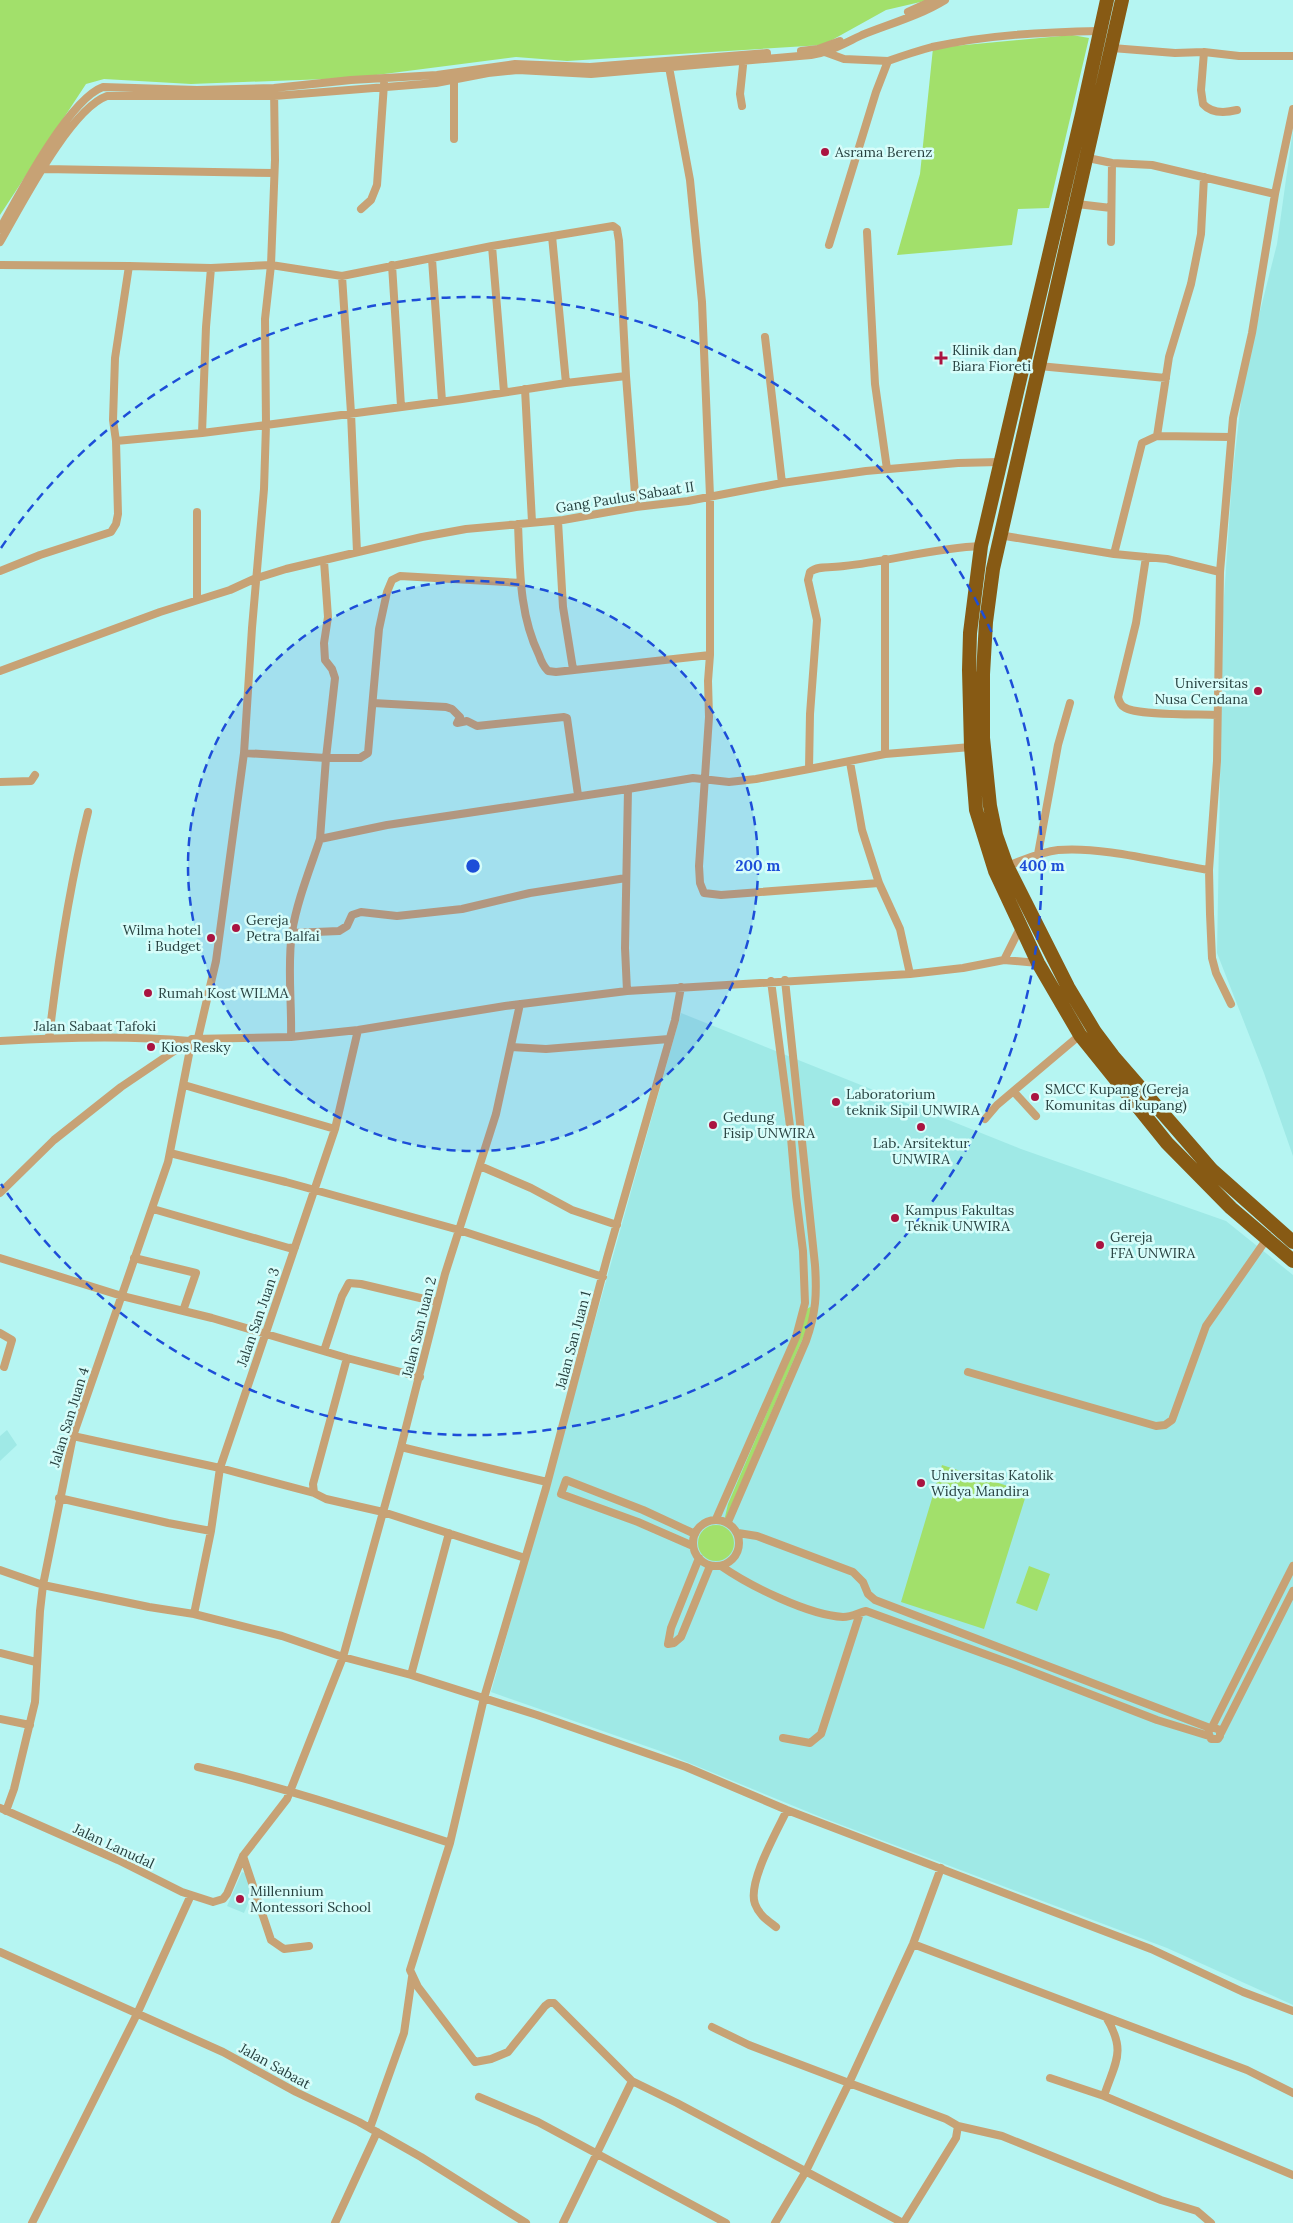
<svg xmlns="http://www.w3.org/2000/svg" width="1293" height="2223" font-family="Lora,serif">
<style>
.built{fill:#9fe9e6}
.green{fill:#a2e06b}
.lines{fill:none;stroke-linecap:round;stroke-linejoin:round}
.street{stroke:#c7a275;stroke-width:8}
.highway{stroke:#875a14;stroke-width:14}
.ring{fill:none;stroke:#1d4ed8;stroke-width:2.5;stroke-dasharray:9 6}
.poi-dot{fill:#aa1441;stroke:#d7fdfa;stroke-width:2}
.labels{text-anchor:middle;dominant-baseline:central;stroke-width:5;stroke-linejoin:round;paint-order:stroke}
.poi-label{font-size:14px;fill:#26403f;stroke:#d7fdfa;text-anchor:start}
.street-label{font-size:14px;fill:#26403f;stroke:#d7fdfa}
.centre{fill:#1d4ed8;stroke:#d7fdfa;stroke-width:2.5}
.ring-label{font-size:15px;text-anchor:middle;font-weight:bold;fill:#1d4ed8;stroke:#d7fdfa;stroke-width:5;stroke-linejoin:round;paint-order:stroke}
</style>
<rect width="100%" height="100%" fill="#b5f5f2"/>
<!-- built -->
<path class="built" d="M1293 129V1156L1264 1073 1217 953 1223 612 1232 480 1244 375 1277 244Z
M681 1013 1021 1149 1226 1221 1293 1275V2005L1167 1948 823 1818 660 1751 491 1692Z
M7 1430 17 1445 0 1461V1436Z
M242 1872 247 1874 253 1892 244 1913 227 1906Z"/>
<!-- green -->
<path class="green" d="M0 0H929L886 10 823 45 567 61 516 57 353 78 191 84 104 79 86 84 0 215Z
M1072 35 1089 38 1049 208 1018 209 1012 245 897 255 920 174 933 48Z
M810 1307 813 1309 812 1317 726 1518 725 1517 728 1504 800 1335 807 1309Z
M942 1465 1027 1492 984 1629 901 1602Z
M698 1543a18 18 0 1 1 36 0a18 18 0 1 1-36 0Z
M1029 1566 1050 1574 1037 1611 1016 1603Z"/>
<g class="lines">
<!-- street -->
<path class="street" d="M908 12 934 0
M1112 48 1175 53 1204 52 1201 90 1203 104C1212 114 1225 113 1237 110
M801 51 818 49 840 41
M822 51 844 59 888 61
M1204 52 1239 56H1293
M742 106 740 94 744 56
M454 139V80
M1088 158 1112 163 1152 165 1275 194
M44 169 274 173
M1077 204 1111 208
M361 209 371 200 377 185 384 84
M0 229C18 196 69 99 103 87L197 90 274 88 351 80 437 75 515 64 590 67 767 53
M867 232 875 384 887 469
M552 236 566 383
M0 242C21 206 70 109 107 96H274L436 83 488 73 518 70 591 74 811 55C830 52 845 43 862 35 889 24 919 16 945 0
M1111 242 1112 163
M829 245 876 92 888 61C902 56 917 51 932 47 987 35 1043 32 1100 31
M492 246 504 392
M432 259 442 401
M0 265 129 266
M392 265 401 406
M342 276 351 413 357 552
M765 337 782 483
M1039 366 1166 378
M626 376 619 241 617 229 613 226 492 246 342 276 271 265 265 319 266 425 462 399 566 383 626 376 636 507
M525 389 532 522
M202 433 206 327 211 268
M1157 436 1169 357 1191 284 1201 234 1204 177
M558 521 563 607 573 669
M518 524C520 569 519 614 539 655 541 661 544 667 548 671L556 672 710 655V496L702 302 690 180 669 67
M999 535 1114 554 1167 559 1220 572
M1114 554 1142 443 1157 436 1231 437
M1146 557 1136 623 1118 697C1119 701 1120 705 1124 707 1136 716 1199 714 1217 715
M0 571 40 555 111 532 116 524 118 514 116 441
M521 583 400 576 392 580 387 592 379 629 368 753 360 758H326L320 839 387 825 628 789 625 948 627 991
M197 599V512
M710 655 708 681 709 717 699 866 700 883 704 893 721 895 879 883
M0 671 160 612 230 590 254 579 286 569 422 537 466 529 563 520 636 507 688 501 782 483 866 471 958 463 999 462
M373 703 446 707 452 709 460 717 457 723 467 721 477 726 564 717 567 718 578 795
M971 747 885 754 809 769 810 714 817 620 808 580 810 572C818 565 833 568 844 566 890 561 935 548 981 546
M244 753 326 758 335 678 332 669 325 660 324 643 328 617 324 561
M885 754V559
M850 762 862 830 879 883 900 929 910 974
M0 782 31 781 35 775
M628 789 693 778 729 782 756 779 809 769
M1038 854 1058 745 1070 703
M1007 866C1024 860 1040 852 1058 850 1102 846 1164 863 1209 870
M292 933 339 931 347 926 352 915 361 912 397 916 462 909 530 893 626 878
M1004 960 1020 928
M681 987 675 1020 607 1258 546 1488 484 1698 450 1843 410 1970 418 1987 475 2062 491 2059 508 2052 545 2006 549 2003H554L632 2081 677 2103 903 2223
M1231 1004 1216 973 1212 958 1210 914 1209 870 1217 761 1220 572 1233 418 1252 333 1275 194 1293 109
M291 1037C292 1003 287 967 292 932 297 901 310 869 320 839
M49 1038C58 961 69 887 88 812
M198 1038 216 961 244 753 252 628 264 489 266 425 202 433 116 441 113 420 115 358 129 266 211 268 271 265 275 160 274 88
M0 1041C63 1037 127 1035 190 1041
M511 1047 546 1049 669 1039
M184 1085 335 1129
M1014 1092 1036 1116
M985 1119 997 1105 1080 1035
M170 1153 286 1182 459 1230 603 1277
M480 1166 531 1188 572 1210 617 1225
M0 1193 54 1140 121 1087 192 1039 291 1037 358 1030 505 1006 627 991 910 974 963 968 1004 960 1038 963
M153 1209 289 1248 295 1247
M0 1258 122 1296 212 1318 347 1358 420 1377
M134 1258 196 1273 183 1311
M0 1333 12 1340 4 1367
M324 1351 342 1296 349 1283 361 1284 437 1302
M347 1358 313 1484 314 1493 326 1499 383 1512 525 1558
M968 1372 1156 1426 1165 1425 1172 1420 1206 1326 1266 1240
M73 1436 220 1468 314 1493
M401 1447 547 1482
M59 1498 168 1523 211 1531
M716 1519 796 1337 805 1303 803 1251 796 1196 790 1126 771 981
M693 1543a23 23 0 1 1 46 0a23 23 0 1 1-46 0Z
M728 1522 806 1341C816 1313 817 1294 815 1265L785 980
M449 1533 411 1675 537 1715 686 1767 787 1810 1151 1949 1243 1992 1293 2011
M738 1533 757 1536 853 1572 863 1582 868 1594 875 1600 1210 1728
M693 1546 638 1522 561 1494 566 1480 643 1510 695 1534
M699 1558 671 1628 668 1644 674 1643 681 1637 710 1566
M721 1566C750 1586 808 1615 843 1617 852 1617 858 1613 866 1611L1015 1665 1157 1720 1209 1736
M0 1570 43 1585 149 1607 194 1614 282 1636 343 1657 411 1675
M194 1614 211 1531 220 1468 335 1129 358 1030
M0 1653 36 1662
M0 1719 30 1725
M1212 1727 1220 1730V1736L1218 1739H1211L1208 1732 1212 1727 1293 1566
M1221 1733 1293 1591
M783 1738 810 1743 821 1734 860 1613
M198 1767C284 1787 366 1815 450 1843
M0 1808 118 1860 182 1892 213 1902 223 1899 227 1894 243 1856 287 1799 343 1657 401 1447 445 1274 496 1114 520 1004
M6 1811 14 1789 35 1702 40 1611 43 1585 73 1436 168 1162 192 1039
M243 1856 271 1940 284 1949 309 1946
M776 1927C767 1920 759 1915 755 1904 747 1883 777 1831 787 1810
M913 1944 1106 2017C1127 2052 1115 2062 1104 2096L1293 2175
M0 1952 223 2052 296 2092 359 2122 421 2157 526 2223
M1106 2017 1247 2070 1293 2093
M712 2027 749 2045 849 2083 806 2171 775 2223
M1050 2078 1104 2096
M479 2097 538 2122 726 2223
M958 2126 1002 2136 1161 2200 1197 2211 1211 2223
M370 2128 404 2033 412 1977
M904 2222 956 2138 958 2126 946 2119 849 2083 913 1944 941 1868
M32 2223 137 2014 191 1895
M335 2223 377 2132
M563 2223 632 2081"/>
<!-- highway -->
<path class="highway" d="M1107 0 1082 114 981 546 970 633 969 670 971 747 976 810 995 871 1038 963 1080 1035 1167 1143 1231 1208 1293 1261
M1122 0 993 569 986 622 983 674V738L990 806 996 835 1007 866 1068 987 1095 1032 1113 1056 1212 1170 1293 1242"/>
</g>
<!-- distance rings -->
<circle cx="473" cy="866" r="285" fill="#1d4ed8" fill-opacity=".12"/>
<g class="ring">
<circle cx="473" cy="866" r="285"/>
<path d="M1 548A569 569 0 1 1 1 1184"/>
</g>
<!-- markers -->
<g class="poi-dot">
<circle cx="825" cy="152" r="5"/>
<path d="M938.5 350.5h5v5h5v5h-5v5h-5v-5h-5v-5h5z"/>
<circle cx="1258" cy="691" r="5"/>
<circle cx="236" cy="928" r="5"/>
<circle cx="211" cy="938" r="5"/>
<circle cx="148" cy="993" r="5"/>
<circle cx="151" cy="1047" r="5"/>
<circle cx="1035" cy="1097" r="5"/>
<circle cx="836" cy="1102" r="5"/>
<circle cx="713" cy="1125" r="5"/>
<circle cx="921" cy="1127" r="5"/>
<circle cx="895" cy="1218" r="5"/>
<circle cx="1100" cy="1245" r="5"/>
<circle cx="921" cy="1483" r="5"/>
<circle cx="240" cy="1899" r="5"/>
</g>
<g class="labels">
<!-- poi labels -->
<g class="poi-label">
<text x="835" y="152">Asrama Berenz</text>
<text x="952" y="350">Klinik dan<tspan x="952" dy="16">Biara Fioreti</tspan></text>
<text x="1248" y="683" text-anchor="end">Universitas<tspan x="1248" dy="16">Nusa Cendana</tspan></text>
<text x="246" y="920">Gereja<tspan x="246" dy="16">Petra Balfai</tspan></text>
<text x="201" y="930" text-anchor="end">Wilma hotel<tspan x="201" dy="16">i Budget</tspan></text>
<text x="158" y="993">Rumah Kost WILMA</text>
<text x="161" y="1047">Kios Resky</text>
<text x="1045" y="1089">SMCC Kupang (Gereja<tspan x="1045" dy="16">Komunitas di kupang)</tspan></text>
<text x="846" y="1094">Laboratorium<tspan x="846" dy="16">teknik Sipil UNWIRA</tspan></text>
<text x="723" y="1117">Gedung<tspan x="723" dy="16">Fisip UNWIRA</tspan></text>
<text x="921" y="1143" text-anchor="middle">Lab. Arsitektur<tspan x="921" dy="16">UNWIRA</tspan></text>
<text x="905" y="1210">Kampus Fakultas<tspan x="905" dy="16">Teknik UNWIRA</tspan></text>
<text x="1110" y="1237">Gereja<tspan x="1110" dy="16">FFA UNWIRA</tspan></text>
<text x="931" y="1475">Universitas Katolik<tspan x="931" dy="16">Widya Mandira</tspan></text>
<text x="250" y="1891">Millennium<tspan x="250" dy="16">Montessori School</tspan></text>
</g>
<!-- street labels -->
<g class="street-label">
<text transform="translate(625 497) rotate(-9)">Gang Paulus Sabaat II</text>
<text x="95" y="1026">Jalan Sabaat Tafoki</text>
<text transform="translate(258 1317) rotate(-71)">Jalan San Juan 3</text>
<text transform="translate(419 1327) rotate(-76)">Jalan San Juan 2</text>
<text transform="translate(573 1340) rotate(-75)">Jalan San Juan 1</text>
<text transform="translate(69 1417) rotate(-73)">Jalan San Juan 4</text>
<text transform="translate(114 1846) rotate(25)">Jalan Lanudal</text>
<text transform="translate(275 2066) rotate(29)">Jalan Sabaat</text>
</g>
</g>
<circle cx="473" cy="866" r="8" class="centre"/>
<g class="ring-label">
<text x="758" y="871">200 m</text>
<text x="1042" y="871">400 m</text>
</g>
</svg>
